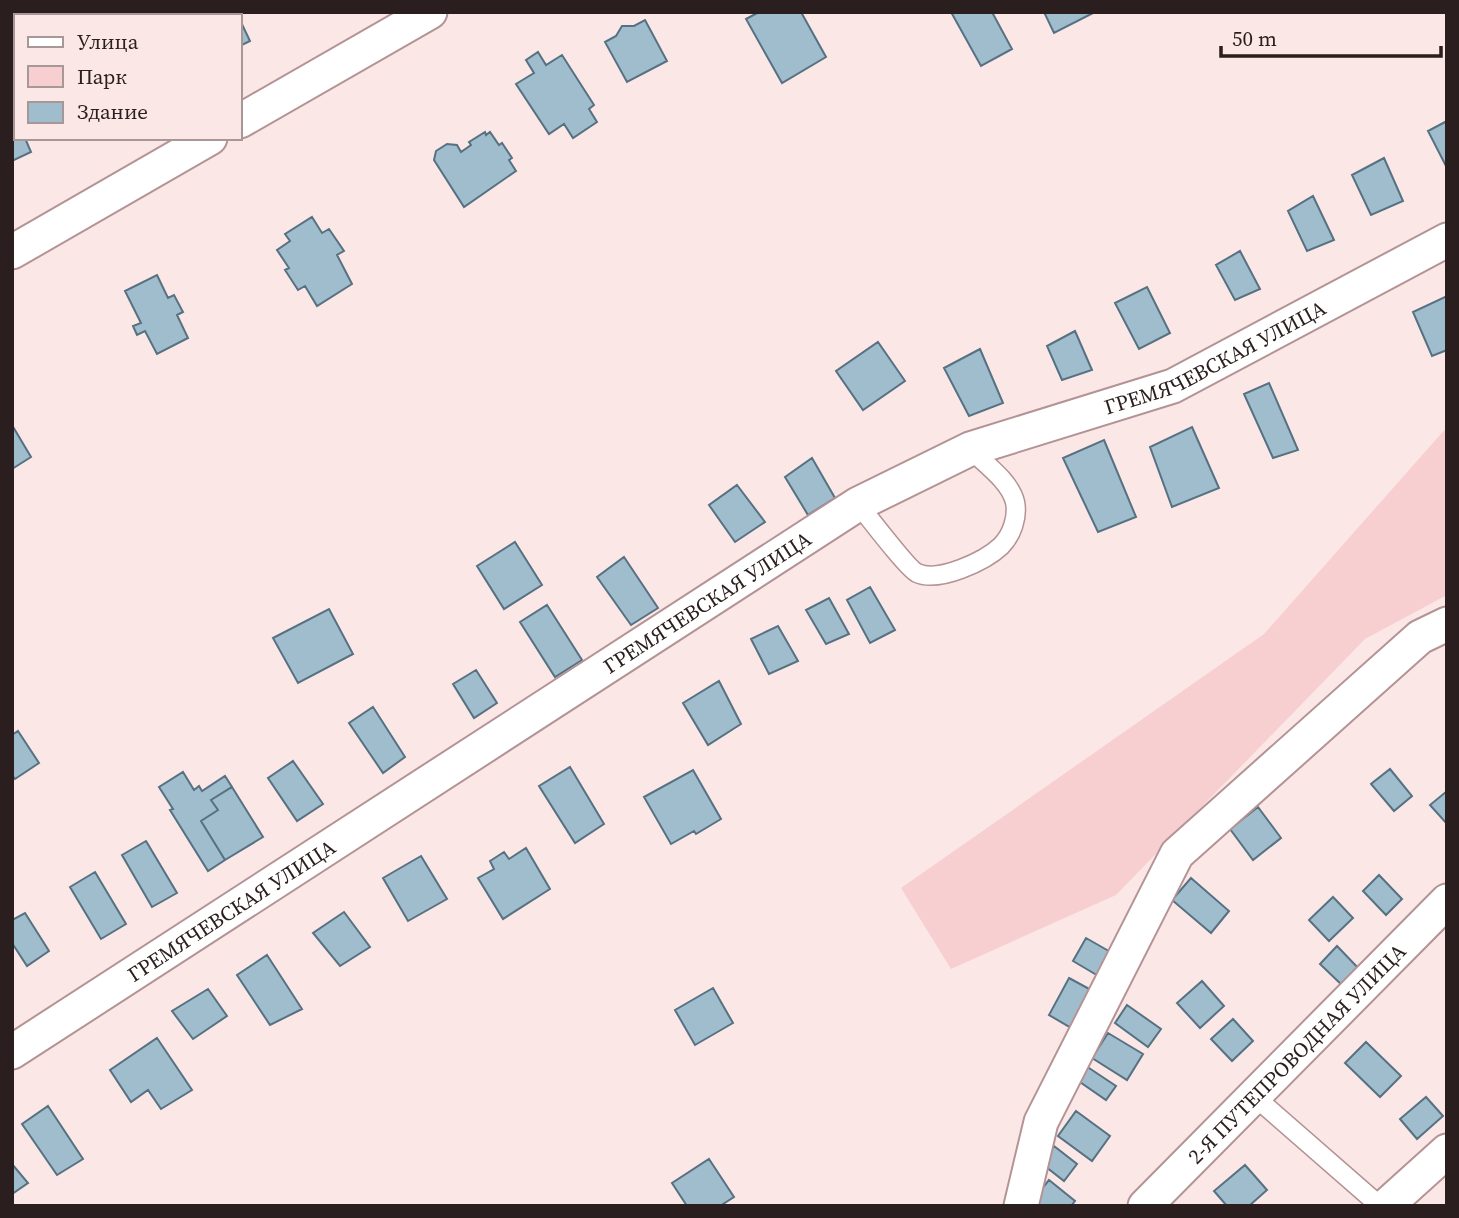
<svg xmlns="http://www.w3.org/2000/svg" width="1459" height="1218" font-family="'Source Serif 4',serif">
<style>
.green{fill:#f7cfd1}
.building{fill:#a0bdce;stroke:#567181;stroke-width:2}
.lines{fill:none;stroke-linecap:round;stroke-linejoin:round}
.lane-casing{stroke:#b49395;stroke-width:21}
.street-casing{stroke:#b49395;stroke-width:37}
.lane{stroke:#fff;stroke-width:18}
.street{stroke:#fff;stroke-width:33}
.labels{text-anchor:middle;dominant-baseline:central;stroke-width:7;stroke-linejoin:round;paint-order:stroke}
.street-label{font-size:21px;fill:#2a1e1e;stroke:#fce7e7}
</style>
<rect width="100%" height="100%" fill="#fce7e7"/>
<!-- green -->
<path class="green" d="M1447 427V595L1365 639 1116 895 951 969 901 888 1264 634Z"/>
<!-- building -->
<path class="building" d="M167 12H236L238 16H169Z
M759 12H801L826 57 782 83 746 19Z
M951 12H992L1012 49 981 66Z
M1044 12H1095L1054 33Z
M240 20 250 41 240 46Z
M645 20 667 61 627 82 605 42 616 36 622 26H634Z
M538 52 546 65 562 55 594 105 589 109 597 122 573 138 564 124 549 134 516 84 534 73 526 60Z
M12 111 16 119V138H25L31 152 12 161Z
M1447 121V168L1428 131Z
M485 132 486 135 490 132 499 145 502 143 512 158 509 160 516 171 464 207 434 160 436 151 447 144 457 145 461 152 471 145 469 142Z
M1384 158 1403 201 1371 215 1352 175Z
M1313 196 1334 240 1307 251 1288 211Z
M312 217 322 233 329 229 344 251 337 255 352 284 317 306 305 286 298 290 285 270 289 268 277 250 290 241 285 234Z
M1240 251 1260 289 1235 300 1216 265Z
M157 275 168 298 174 295 183 312 177 315 188 338 157 354 145 331 137 335 133 326 141 323 125 291Z
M1147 287 1170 333 1139 349 1115 303Z
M1447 296V350L1432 356 1413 312Z
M1075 331 1092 370 1062 380 1047 346Z
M878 342 905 381 863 410 836 371Z
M980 349 1003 403 969 416 944 368Z
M1269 383 1298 450 1273 458 1244 394Z
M12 425 31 457 12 469Z
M1192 427 1219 488 1172 507 1150 447Z
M1104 440 1136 517 1098 532 1063 458Z
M812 458 835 498 808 515 785 477Z
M737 485 765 522 735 542 709 505Z
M515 542 542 585 504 609 477 566Z
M624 557 658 608 631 625 597 577Z
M870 587 895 630 870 643 847 600Z
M829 598 849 634 826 644 806 610Z
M547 605 582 660 555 677 520 622Z
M329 609 353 654 298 683 273 638Z
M778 626 798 661 769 674 751 639Z
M476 670 497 703 474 718 453 684Z
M719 681 741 724 708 745 683 703Z
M373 707 405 757 383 773 349 723Z
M18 731 39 763 15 779 12 775V735Z
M293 761 323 804 297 821 268 778Z
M570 767 604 824 575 843 539 786Z
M1390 769 1412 796 1394 811 1371 784Z
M693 770 721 819 696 834 694 831 671 844 644 797Z
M183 772 194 790 199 786 202 791 225 776 232 787 211 800 218 810 201 821 225 860 208 871 170 810 173 809 159 787Z
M232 787 263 837 225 860 201 821 218 810 211 800Z
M1447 791V824L1430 805Z
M1258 807 1281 838 1253 860 1230 829Z
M146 841 177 893 152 907 122 855Z
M526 848 550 889 503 919 478 878 494 869 490 861 504 852 509 859Z
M421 856 447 899 408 921 383 878Z
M95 872 126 924 101 939 70 887Z
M1379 875 1402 899 1386 915 1363 891Z
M1191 878 1229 911 1211 933 1172 900Z
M1333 897 1353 918 1329 941 1309 920Z
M344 912 370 947 340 966 313 933Z
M25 913 49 951 27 966 12 943V920Z
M1086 938 1114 954 1100 977 1073 961Z
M1337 946 1362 972 1346 989 1320 964Z
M267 955 302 1009 270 1025 237 975Z
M1069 978 1093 991 1073 1029 1049 1015Z
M1202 981 1224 1006 1200 1028 1177 1003Z
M713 988 733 1023 695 1045 675 1010Z
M208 989 227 1016 193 1039 172 1011Z
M1127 1005 1161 1029 1148 1047 1115 1023Z
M1233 1019 1253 1041 1232 1061 1211 1039Z
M1108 1033 1143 1054 1127 1080 1092 1058Z
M157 1038 192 1090 161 1109 148 1090 131 1102 110 1070Z
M1366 1042 1401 1076 1380 1097 1345 1063Z
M1086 1066 1116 1086 1106 1100 1077 1080Z
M1426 1097 1443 1116 1417 1139 1400 1119Z
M48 1106 83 1159 57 1175 22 1124Z
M1076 1111 1110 1136 1092 1161 1058 1136Z
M1054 1146 1077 1164 1064 1181 1041 1163Z
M709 1159 734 1197 720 1206H687L672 1183Z
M12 1164 28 1183 12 1194Z
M1245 1165 1267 1190 1249 1206H1227L1214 1191Z
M1049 1180 1075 1201 1071 1206H1034L1030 1203Z"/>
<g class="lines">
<!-- lane casing -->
<g class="lane-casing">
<path id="lane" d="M858 504C867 515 908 569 917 573 939 583 985 561 1001 546 1012 535 1018 517 1015 502 1010 481 984 463 970 449
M1254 1096 1380 1206"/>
</g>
<!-- street casing -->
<g class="street-casing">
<g id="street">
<path d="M240 121 430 12"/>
<path d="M12 252 210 138"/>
<path id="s1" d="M12 1052 858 504 970 449 1173 386 1447 240"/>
<path d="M1021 1206 1041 1122 1177 854 1420 637 1447 624"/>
<path id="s2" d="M1145 1206 1447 901"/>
<path d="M1386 1206 1447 1151"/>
</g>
</g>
<!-- lane -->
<use href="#lane" class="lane"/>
<!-- street -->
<use href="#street" class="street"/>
</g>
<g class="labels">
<!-- street labels -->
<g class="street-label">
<text stroke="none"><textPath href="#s1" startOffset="1395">ГРЕМЯЧЕВСКАЯ УЛИЦА</textPath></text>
<text stroke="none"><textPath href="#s1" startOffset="828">ГРЕМЯЧЕВСКАЯ УЛИЦА</textPath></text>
<text stroke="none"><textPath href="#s1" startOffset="261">ГРЕМЯЧЕВСКАЯ УЛИЦА</textPath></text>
<text stroke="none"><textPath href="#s2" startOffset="215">2-Я ПУТЕПРОВОДНАЯ УЛИЦА</textPath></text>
</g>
</g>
<!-- border -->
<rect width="1459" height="1218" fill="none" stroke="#2a1e1e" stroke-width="28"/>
<!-- legend -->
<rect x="14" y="14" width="228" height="126" fill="#fce7e7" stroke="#a89797" stroke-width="2"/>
<rect x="28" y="37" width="35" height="10" fill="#ffffff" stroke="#a89797" stroke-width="2"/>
<text x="77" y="49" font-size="21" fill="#2a1e1e">Улица</text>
<rect x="28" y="66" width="35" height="21" fill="#f7cfd1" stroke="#a89797" stroke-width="2"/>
<text x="77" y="84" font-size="21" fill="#2a1e1e">Парк</text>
<rect x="28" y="102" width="35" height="21" fill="#a0bdce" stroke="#a89797" stroke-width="2"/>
<text x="77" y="119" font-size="21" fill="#2a1e1e">Здание</text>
<!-- scale -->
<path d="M1221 46v10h220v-10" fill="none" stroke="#2a1e1e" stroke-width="3.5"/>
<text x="1232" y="46" font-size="21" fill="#2a1e1e" stroke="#fce7e7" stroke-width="5" paint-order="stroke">50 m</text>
</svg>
